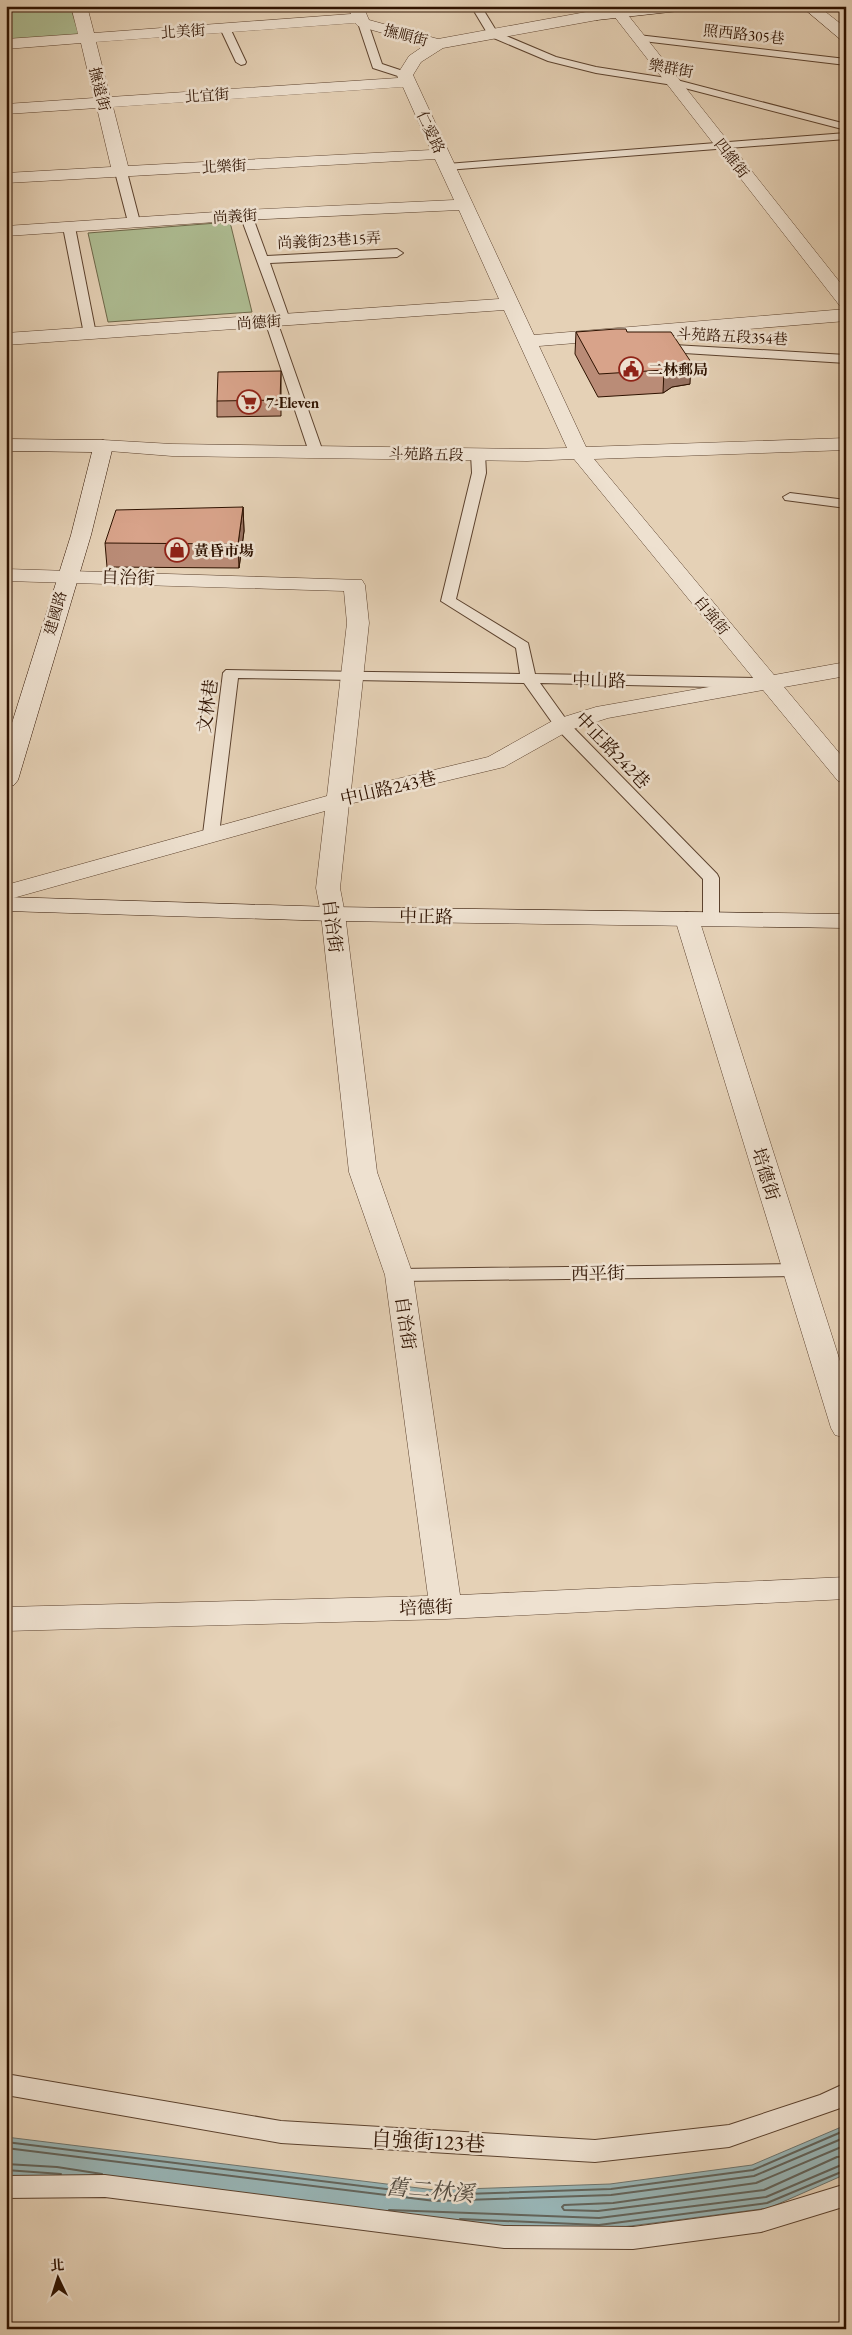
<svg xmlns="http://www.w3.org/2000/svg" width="852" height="2335" font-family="'EB Garamond','Noto Serif TC',serif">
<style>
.green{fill:#aebd93;stroke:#6e684a}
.water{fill:#98b5b6;stroke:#6e746d}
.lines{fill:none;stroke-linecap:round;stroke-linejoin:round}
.shore{stroke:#63645b;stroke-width:2}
.lane-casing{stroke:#5c422e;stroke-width:2}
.street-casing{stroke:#5c422e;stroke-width:1}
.secondary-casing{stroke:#2e1200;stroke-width:1}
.lane{fill:#eee1d0;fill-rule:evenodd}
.street{fill:#eee1d0;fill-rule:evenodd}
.secondary{fill:#eee1d0;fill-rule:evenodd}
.wall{fill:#ba8c77;stroke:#2e1200}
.shaded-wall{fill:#977261;stroke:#2e1200}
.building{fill:#d8a38a;stroke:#2e1200}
.labels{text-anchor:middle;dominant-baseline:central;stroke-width:5;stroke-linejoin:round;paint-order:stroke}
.far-street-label{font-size:15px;fill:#2e1200;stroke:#eee1d0}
.far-poi-label{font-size:15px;font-weight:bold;fill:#2e1200;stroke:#eee1d0;text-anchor:start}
.street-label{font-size:18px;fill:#2e1200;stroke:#eee1d0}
.near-street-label{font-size:21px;fill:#2e1200;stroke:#eee1d0}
.near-water-label{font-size:22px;font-style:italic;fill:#534b40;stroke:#eee1d0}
</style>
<rect width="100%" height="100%" fill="#e5d1b6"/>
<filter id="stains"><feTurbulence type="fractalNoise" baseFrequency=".004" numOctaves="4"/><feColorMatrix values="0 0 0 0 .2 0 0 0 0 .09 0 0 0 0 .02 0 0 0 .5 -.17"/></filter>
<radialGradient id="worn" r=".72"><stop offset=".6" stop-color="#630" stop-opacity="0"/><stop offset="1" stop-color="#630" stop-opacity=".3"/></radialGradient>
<!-- green -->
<path class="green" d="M6 6H79L87 38 6 44Z
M230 222 252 312 108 322 88 233Z"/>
<!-- water -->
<path class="water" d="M846 2125V2174L769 2208 599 2230 344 2220 56 2179 6 2175V2137L435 2190 610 2184 752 2165Z"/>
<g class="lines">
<!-- shore -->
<path class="shore" d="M6 2142 435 2195 611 2189 753 2170 846 2130
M846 2145 756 2183 613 2203 564 2205 562 2207 564 2210 598 2211 764 2190 837 2157 846 2156
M6 2148 435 2201 611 2195 754 2176 846 2137
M6 2164 57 2167 102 2174
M6 2170 61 2174
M389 2210 599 2218 766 2197 846 2163
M460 2219 599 2225 767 2203 846 2170"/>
<!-- lane casing -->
<g class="lane-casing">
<path id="lane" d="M471 6H481L497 32 556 57 596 67 673 79 846 124V130L673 85 596 73 548 61 489 36Z
M363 20 368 23 382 64 409 73V77H401L373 68 358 23Z
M225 25 230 28 246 62 245 64 241 65 236 62 220 28Z
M638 35 846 59V65L634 40V36Z
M846 133V139L447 170 441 167 447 164Z
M121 169 127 172 140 222 138 225 134 226 128 222 115 172Z
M246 211 252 215 267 256 397 249 403 253 397 257 270 263 290 320 288 323H280L240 215Z
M69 223 75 227 96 334 90 338 84 334 63 227Z
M271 317 277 321 323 452 321 455 316 456 309 452 265 321Z
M657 344 846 355V363L652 351 651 348 652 345Z
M478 450 485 454 486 473 456 599 528 643 535 674 756 678 764 683 756 688 540 683 568 722 717 874 719 878V919L717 923H705L703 919V879L556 728 524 683 238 678 219 834 217 837H205L203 834 223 673 226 670 520 674 516 648 441 601 472 473 471 454Z
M790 493 846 500V508L785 500 783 497Z
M796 1264 803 1266 806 1270 803 1274 796 1276 399 1281 392 1279 389 1275 392 1271 399 1269Z
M6 2074 281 2121 595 2140 729 2125 820 2095 846 2083V2106L729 2147 595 2162 281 2143 6 2095Z
M105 2175 504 2226 633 2227 761 2210 846 2184V2206L761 2232 633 2249 504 2248 105 2197 6 2198V2176Z"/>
</g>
<!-- street casing -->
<g class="street-casing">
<path id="street" d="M71 6H87L94 33 351 14 347 6H363L369 20 438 39 597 10 602 12 605 15 602 18 597 20 443 48 421 62 413 75 534 335 846 309V321L539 346 586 447 846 438V450L594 459 774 675 846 662V676L784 687 846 761V783L838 781 763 690 608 718 570 730 504 767 349 804 340 888 345 914 377 1172 413 1275 460 1595 846 1577V1599L446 1619 6 1631V1607L428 1596 385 1275 349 1172 321 914 316 888 325 811 6 900V885L327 796 347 623 344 591 6 581V569L362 580 365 585 369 623 351 790 488 757 554 720 596 707 754 679 574 459 527 461 172 456 96 450 93 446 96 442 103 440 172 444 527 449 567 448 504 310 6 345V333L499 299 459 210 246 220 6 236V226L246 210 454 200 435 159 6 183V173L111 167 97 108 6 114V104L94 98 81 43 6 49V39L78 34ZM355 23 358 26 425 45 409 56 397 75 398 78 110 97 96 42ZM403 87 431 150 128 166 113 107Z
M801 6H818L846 28V41L840 39Z
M619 8 624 10 846 290V307L840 306 614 16 611 13Z
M687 912 696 914 699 919 846 1380V1438L835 1435 831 1428 675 919 678 914Z"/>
</g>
<!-- secondary casing -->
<g class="secondary-casing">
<path id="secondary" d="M583 6H598L601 10 635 6H686L679 11 597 20 592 18Z
M6 439 103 440 110 442 113 446 91 535 18 780 14 785 6 787V742L71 535 92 452 6 451Z
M6 897 333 907 846 914V928L333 921 6 911Z"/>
</g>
<!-- lane -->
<use href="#lane" class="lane"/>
<!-- street -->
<use href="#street" class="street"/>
<!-- secondary -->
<use href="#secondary" class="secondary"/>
</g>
<!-- wall -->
<path class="wall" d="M576 332H627L690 384 672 387 663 393 598 397 575 354Z
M281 371V416L217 417V401Z
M243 507 244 531 239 568 107 567 105 543Z"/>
<!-- shaded-wall -->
<path class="shaded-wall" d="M691 362 690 384 672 387 663 393 664 370 673 365Z
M243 507 244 531 239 568 238 544Z"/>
<!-- building -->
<path class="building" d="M616 329H626L627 332H671L691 362 673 365 664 370 599 374 576 332Z
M281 371 280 400 217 401 218 372Z
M243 507 238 544 105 543 116 510Z"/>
<!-- icons -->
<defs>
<g id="civic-ring" transform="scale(1.25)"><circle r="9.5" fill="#eee1d0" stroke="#8f2418" stroke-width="1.5"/><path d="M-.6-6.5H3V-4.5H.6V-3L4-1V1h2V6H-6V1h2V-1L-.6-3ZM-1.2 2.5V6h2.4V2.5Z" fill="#8f2418"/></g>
<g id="supermarket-ring" transform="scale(1.25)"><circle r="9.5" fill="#eee1d0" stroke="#8f2418" stroke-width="1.5"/><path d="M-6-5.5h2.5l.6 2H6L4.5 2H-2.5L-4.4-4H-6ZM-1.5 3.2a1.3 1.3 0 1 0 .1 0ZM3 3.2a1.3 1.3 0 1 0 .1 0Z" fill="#8f2418"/></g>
<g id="shop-ring" transform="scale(1.25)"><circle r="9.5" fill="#eee1d0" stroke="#8f2418" stroke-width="1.5"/><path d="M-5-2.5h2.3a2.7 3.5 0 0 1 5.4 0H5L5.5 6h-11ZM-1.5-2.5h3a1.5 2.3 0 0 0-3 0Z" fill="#8f2418"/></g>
</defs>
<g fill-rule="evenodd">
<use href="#civic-ring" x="631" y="369"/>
<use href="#supermarket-ring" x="249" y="402"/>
<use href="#shop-ring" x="177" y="550"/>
</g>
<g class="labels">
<!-- far-street labels -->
<g class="far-street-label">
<text transform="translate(183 31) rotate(-4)">北美街</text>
<text transform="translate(744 34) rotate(6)">照西路305巷</text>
<text transform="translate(406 35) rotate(15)">撫順街</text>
<text transform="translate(671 68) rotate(10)">樂群街</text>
<text transform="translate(100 89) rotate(76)">撫遠街</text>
<text transform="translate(207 95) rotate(-4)">北宜街</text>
<text transform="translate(431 132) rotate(65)">仁愛路</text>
<text transform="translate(732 158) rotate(52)">四維街</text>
<text transform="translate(224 166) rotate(-3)">北樂街</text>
<text transform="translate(235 216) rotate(-4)">尚義街</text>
<text transform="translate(329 240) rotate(-3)">尚義街23巷15弄</text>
<text transform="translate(259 322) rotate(-4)">尚德街</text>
<text transform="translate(732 336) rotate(3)">斗苑路五段354巷</text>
<text transform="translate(426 454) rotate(1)">斗苑路五段</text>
<text transform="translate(55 613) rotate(-74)">建國路</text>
<text transform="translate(712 615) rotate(51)">自強街</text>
</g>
<!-- far-poi labels -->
<g class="far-poi-label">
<text x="648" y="369">二林郵局</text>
<text x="266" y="402">7-Eleven</text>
<text x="194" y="550">黃昏市場</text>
</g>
<!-- street labels -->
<g class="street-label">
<text transform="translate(128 577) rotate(2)">自治街</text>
<text transform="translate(599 680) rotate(1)">中山路</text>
<text transform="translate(207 706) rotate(-82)">文林巷</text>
<text transform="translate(613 750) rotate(46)">中正路242巷</text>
<text transform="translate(388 788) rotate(-13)">中山路243巷</text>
<text transform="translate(426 916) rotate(1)">中正路</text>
<text transform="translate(333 926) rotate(83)">自治街</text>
<text transform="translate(766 1174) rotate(73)">培德街</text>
<text transform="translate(598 1273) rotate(-1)">西平街</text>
<text transform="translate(406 1323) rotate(82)">自治街</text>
<text transform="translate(426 1607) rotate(-2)">培德街</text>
</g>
<!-- near-street labels -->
<g class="near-street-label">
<text transform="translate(428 2141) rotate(3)">自強街123巷</text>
</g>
<!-- near-water labels -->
<g class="near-water-label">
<text transform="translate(430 2190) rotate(5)">舊二林溪</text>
</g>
</g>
<!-- margin -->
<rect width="852" height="2335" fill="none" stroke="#e5d1b6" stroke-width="25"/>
<rect x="8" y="8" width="837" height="2320" fill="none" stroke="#2e1200" stroke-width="2.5"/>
<rect x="12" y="12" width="827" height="2310" fill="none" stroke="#2e1200"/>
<!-- north arrow -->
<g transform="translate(58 2278) rotate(356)" stroke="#eee1d0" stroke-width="4" paint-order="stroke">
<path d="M0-4L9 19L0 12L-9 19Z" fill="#2e1200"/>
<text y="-8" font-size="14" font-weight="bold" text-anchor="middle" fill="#2e1200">北</text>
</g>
<rect width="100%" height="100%" filter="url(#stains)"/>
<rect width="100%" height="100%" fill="url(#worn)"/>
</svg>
